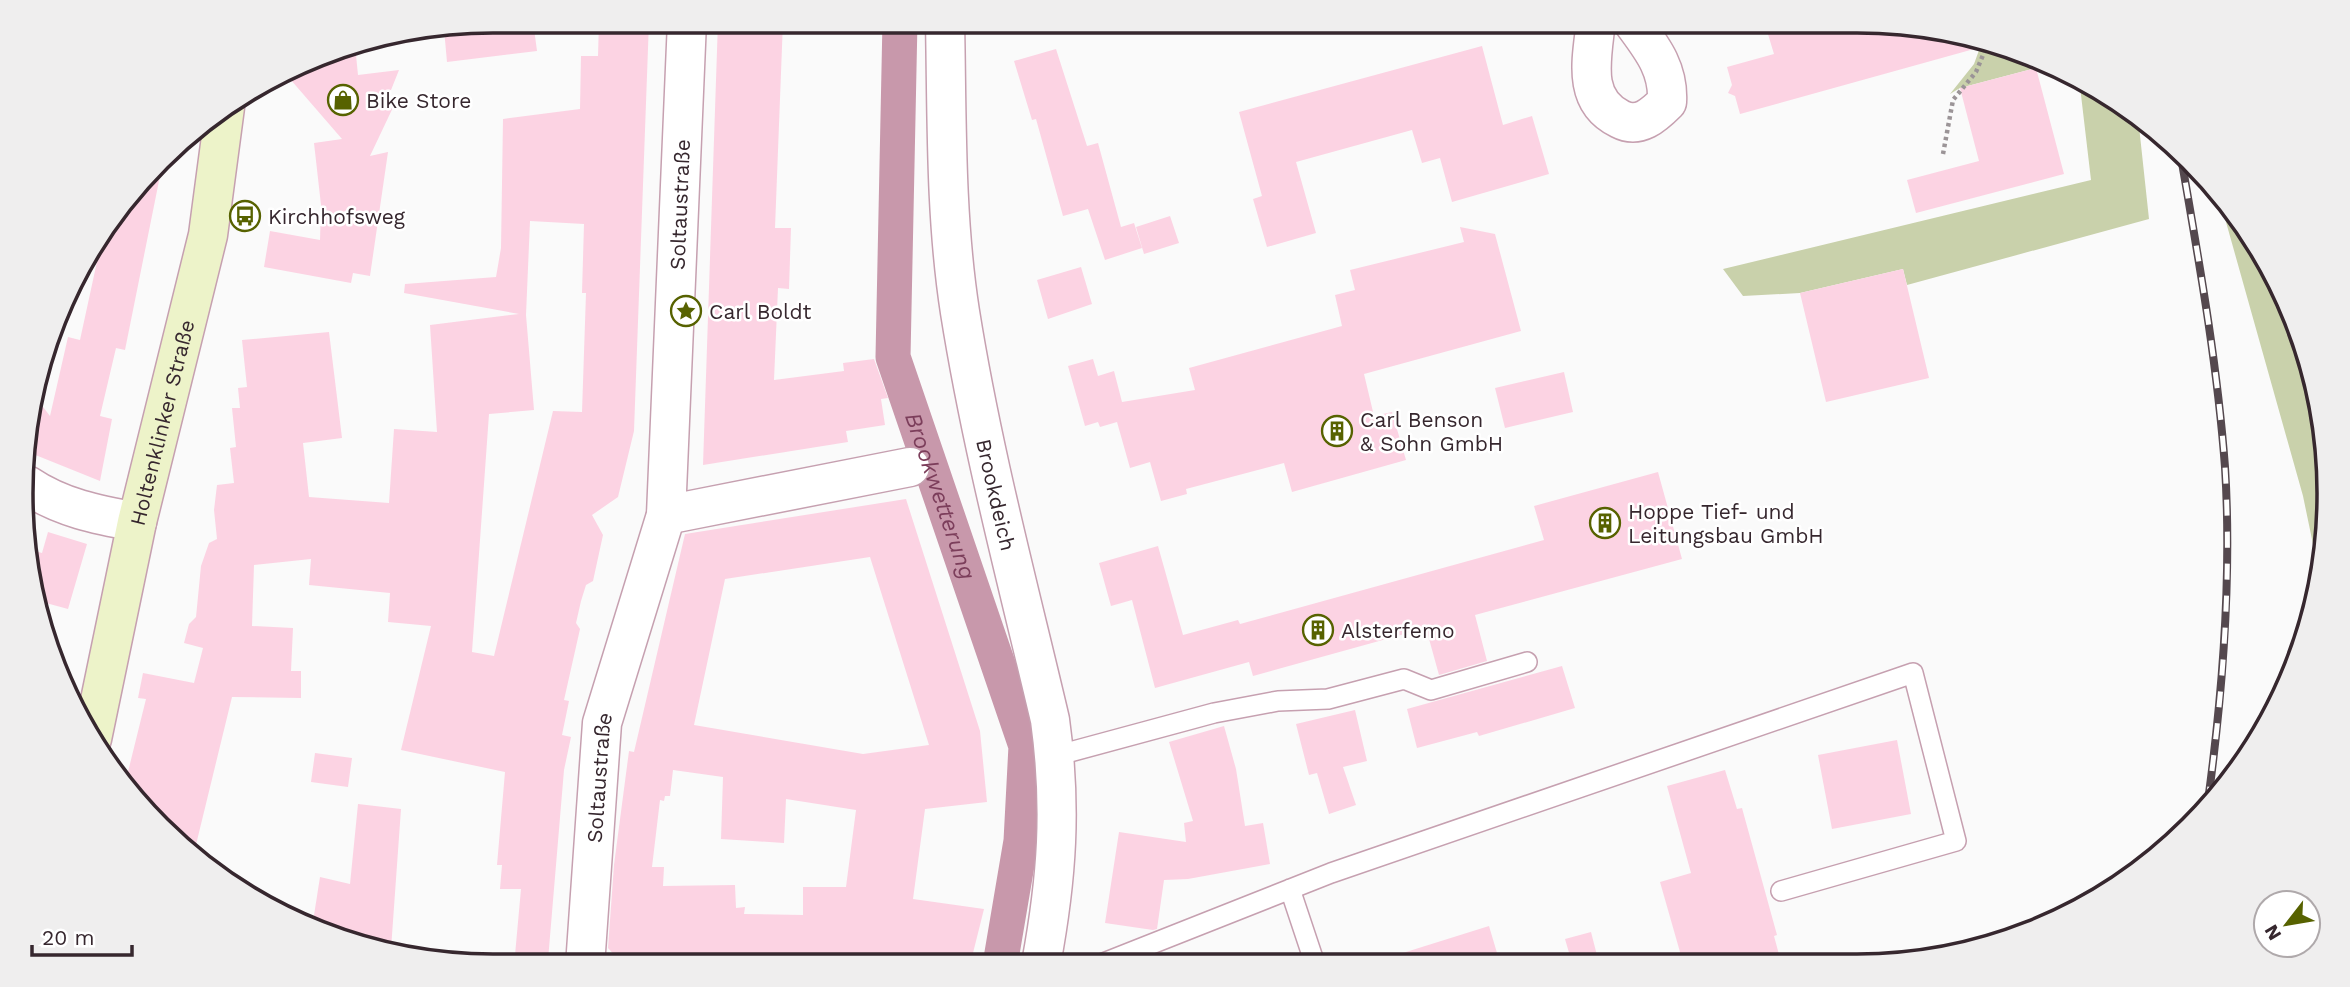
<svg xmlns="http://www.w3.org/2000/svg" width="2350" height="987" font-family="'Work Sans',sans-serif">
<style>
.green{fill:#c9d1ab}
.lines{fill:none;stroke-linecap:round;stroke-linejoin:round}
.canal{stroke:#c898ab;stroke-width:35}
.building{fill:#fcd3e3;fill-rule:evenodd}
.lane-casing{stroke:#c6a0b0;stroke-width:22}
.street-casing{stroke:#c6a0b0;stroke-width:41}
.secondary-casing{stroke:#c6a0b0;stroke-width:41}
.path{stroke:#9b9497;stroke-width:4.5;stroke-dasharray:3.5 3.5;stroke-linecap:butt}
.lane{stroke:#fff;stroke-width:19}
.street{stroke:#fff;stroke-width:38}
.secondary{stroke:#edf3c9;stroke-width:38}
.rail-casing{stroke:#54484e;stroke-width:8}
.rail{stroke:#fff;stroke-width:5;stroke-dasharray:16;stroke-linecap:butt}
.labels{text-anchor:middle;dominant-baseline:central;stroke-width:5;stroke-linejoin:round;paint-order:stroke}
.poi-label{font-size:21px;fill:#36272e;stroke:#fff;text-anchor:start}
.street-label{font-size:21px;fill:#36272e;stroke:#fff}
.water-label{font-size:23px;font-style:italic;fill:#7c3e5b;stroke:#fff}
.rim{fill:none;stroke:#36272e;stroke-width:3.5}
</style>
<rect width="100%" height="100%" fill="#fafafa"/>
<!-- green -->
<path class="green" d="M1982 42 2009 46 2066 72 2036 68 1960 88 1950 94 1974 64Z
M2079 78 2138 117 2149 219 1907 285 1903 269 1800 293 1743 296 1723 269 2091 180Z
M2217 190C2305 284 2349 453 2320 578L2303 496Z"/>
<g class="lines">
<!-- canal -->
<path class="canal" id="s1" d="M900 21 893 357 1026 746 1021 841 1000 965"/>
</g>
<!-- building -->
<path class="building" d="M494 21H533L537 51 447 62 444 29Z
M599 21H649L634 431 618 497 592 515 603 535 593 581 586 585 581 601 576 623 580 629 564 700 569 701 562 735 571 737 564 770 548 960 545 959 544 966H514L521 889H500L502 865H497L505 772 401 750 431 626 388 622 390 593 309 585 311 559 254 565 252 626 293 628 291 671H301V698L232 697 193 857 182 849 126 780 146 699 138 698 143 673 194 683 203 648 184 643 189 624 196 617 201 566 209 543 217 539 214 510 217 485 234 483 230 448 236 447 232 408H240L238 388 247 387 242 340 329 332 342 438 303 443 309 497 389 503 394 429 437 432 430 325 519 314 404 293 405 284 496 277 501 248 503 119 580 109 581 56H598ZM530 221 584 224 582 293H586L582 412 553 411 494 656 472 652 489 414 534 410 526 315Z
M718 21H783L775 228H791L789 289 778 288 774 380 844 371 843 363 874 359 888 398 881 399 885 425 846 431 848 442 703 465Z
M1764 21H1857L1992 44 1740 114 1735 96 1728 93 1732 85 1727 67 1774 54Z
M1482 46 1503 125 1532 116 1549 174 1452 202 1440 158 1422 163 1412 130 1296 162 1316 233 1267 247 1253 199 1262 196 1239 112Z
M1056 49 1087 146 1098 143 1121 227 1134 223 1142 248 1105 260 1088 209 1063 216 1036 119 1032 120 1014 61Z
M356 55 358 75 399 70 389 95 397 99 370 156 388 152 370 276 353 273 351 283 264 267 270 231 320 240 321 205 314 143 342 139 284 72 312 60Z
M2036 68 2064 174 1916 213 1907 180 1979 161 1960 88Z
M163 161 125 350 116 348 100 416 112 419 100 481 28 452 30 402 33 394 50 416 68 337 80 340 103 234Z
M1170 216 1179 243 1144 254 1136 227Z
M1460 227 1495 234 1521 331 1364 374 1374 416 1392 412 1406 460 1292 492 1284 463 1186 489 1187 494 1161 501 1150 462 1130 468 1117 422 1100 427 1098 422 1085 426 1068 366 1093 359 1098 376 1114 371 1122 402 1195 390 1189 368 1342 326 1335 295 1355 290 1350 270 1464 242Z
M1081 267 1092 304 1048 319 1037 280Z
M1903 269 1929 378 1826 402 1800 293Z
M1564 372 1573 412 1505 428 1495 388Z
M1658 472 1682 559 1475 615 1487 661 1439 675 1426 628 1253 676 1249 662 1155 688 1132 600 1111 606 1099 563 1158 546 1183 635 1238 620 1240 624 1544 540 1534 506Z
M906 499 980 731 987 802 925 809 913 899 984 909 971 961 618 959 608 948 614 865 629 751 634 752 685 534ZM870 557 929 745 863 754 694 725 725 579ZM673 770 723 777 721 839 784 843 786 799 856 810 846 887H803V915L744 914 745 907 736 908 735 885 663 886 664 867H652L660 800 664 801 665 796H670Z
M48 532 87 544 68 609 35 600 25 548 42 553Z
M1562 666 1575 708 1479 736 1477 732 1417 748 1407 709Z
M1355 710 1367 761 1343 767 1356 805 1329 814 1317 773 1309 775 1296 724Z
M1224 726 1236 769 1245 826 1263 823 1270 864 1188 879 1164 880 1157 929 1153 930 1105 923 1119 832 1186 842 1184 823 1193 821 1169 742Z
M1897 740 1911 814 1832 829 1818 755Z
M315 753 352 758 348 787 311 782Z
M1725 770 1737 809 1742 808 1777 935 1774 936 1781 962 1680 963V952L1660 882 1691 873 1667 786Z
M358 804 401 809 391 949 341 941 312 928 320 877 350 884Z
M1489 926 1500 963H1391L1390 957Z
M1591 932 1599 963H1572L1565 939Z"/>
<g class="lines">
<!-- lane casing -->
<g class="lane-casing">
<path id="lane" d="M1055 756 1214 713 1278 701 1328 699 1404 679 1431 690 1527 662
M1290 889 1315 964
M1101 964 1331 873 1913 673 1956 841 1781 891"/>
</g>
<!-- street casing -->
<g class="street-casing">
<g id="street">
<path id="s2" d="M945 21C947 117 945 216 960 312 982 450 1018 584 1050 720 1062 807 1057 878 1041 964"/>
<path d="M1596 21C1592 58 1581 100 1620 119 1639 129 1654 115 1667 102 1669 68 1651 47 1632 21"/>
<path d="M27 485C61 508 98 515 137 522"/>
<path d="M666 515 910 467"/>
<path id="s3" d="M585 966 602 723 666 515 687 21"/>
</g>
</g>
<!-- secondary casing -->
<g class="secondary-casing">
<g id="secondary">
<path id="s4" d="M92 739 137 522 208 235 225 107"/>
</g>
</g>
<!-- path -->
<path class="path" d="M258 93 260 83
M1943 154 1953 100 1976 72 1988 43"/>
<!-- lane -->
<use href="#lane" class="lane"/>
<!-- street -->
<use href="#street" class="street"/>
<!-- secondary -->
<use href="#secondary" class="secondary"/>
<!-- rail casing -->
<g class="rail-casing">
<path id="rail" d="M2180 151C2198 256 2217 360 2225 467 2232 578 2223 690 2208 801"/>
</g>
<!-- rail -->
<use href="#rail" class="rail"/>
</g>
<!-- icons -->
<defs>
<g id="shop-ring" transform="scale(1.575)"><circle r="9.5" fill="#fff" stroke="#576200" stroke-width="1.5"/><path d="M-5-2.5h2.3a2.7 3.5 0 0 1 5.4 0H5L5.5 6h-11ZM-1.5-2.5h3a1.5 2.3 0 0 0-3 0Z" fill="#576200"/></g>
<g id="bus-ring" transform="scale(1.575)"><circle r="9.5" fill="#fff" stroke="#576200" stroke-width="1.5"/><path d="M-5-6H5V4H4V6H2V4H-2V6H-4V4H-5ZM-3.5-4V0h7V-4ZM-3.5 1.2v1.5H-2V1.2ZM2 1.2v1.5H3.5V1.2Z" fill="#576200"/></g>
<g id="sight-ring" transform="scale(1.575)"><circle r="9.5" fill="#fff" stroke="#576200" stroke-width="1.5"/><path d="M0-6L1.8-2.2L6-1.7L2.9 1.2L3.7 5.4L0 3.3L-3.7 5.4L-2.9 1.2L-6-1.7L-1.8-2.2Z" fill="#576200"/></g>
<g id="building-ring" transform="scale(1.575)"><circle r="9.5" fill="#fff" stroke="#576200" stroke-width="1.5"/><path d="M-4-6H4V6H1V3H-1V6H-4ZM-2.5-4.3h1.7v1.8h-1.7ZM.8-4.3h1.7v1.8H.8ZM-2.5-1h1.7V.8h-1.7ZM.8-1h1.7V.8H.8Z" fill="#576200"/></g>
</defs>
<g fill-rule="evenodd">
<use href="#shop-ring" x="343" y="100"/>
<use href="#bus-ring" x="245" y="216"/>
<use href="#sight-ring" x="686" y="311"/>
<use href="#building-ring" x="1337" y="431"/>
<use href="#building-ring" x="1605" y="523"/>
<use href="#building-ring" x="1318" y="630"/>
</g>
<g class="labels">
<!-- poi labels -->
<g class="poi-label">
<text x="366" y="100">Bike Store</text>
<text x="268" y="216">Kirchhofsweg</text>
<text x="709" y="311">Carl Boldt</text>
<text x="1360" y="419">Carl Benson<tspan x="1360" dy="24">&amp; Sohn GmbH</tspan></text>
<text x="1628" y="511">Hoppe Tief- und<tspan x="1628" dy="24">Leitungsbau GmbH</tspan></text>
<text x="1341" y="630">Alsterfemo</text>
</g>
<!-- street labels -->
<g class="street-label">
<text stroke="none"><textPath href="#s3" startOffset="772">Soltaustraße</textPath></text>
<text stroke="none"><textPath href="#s4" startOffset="324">Holtenklinker Straße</textPath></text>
<text stroke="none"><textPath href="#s2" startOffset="478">Brookdeich</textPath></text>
<text stroke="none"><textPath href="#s3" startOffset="189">Soltaustraße</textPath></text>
</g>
<!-- water labels -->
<g class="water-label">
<text stroke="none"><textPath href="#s1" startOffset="483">Brookwetterung</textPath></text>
</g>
</g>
<!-- crop -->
<path d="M0 0H2350V987H0ZM493 33H1857A460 460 0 0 1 2317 493V494A460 460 0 0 1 1857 954H493A460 460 0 0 1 33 494V493A460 460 0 0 1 493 33Z" fill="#efeeee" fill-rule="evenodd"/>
<path class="rim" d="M493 33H1857A460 460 0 0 1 2317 493V494A460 460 0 0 1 1857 954H493A460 460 0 0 1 33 494V493A460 460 0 0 1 493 33Z"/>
<!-- north arrow -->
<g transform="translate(2287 924) rotate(239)"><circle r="33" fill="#ffffff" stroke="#afa9ab" stroke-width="2"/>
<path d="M0-5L12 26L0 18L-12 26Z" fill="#576200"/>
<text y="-10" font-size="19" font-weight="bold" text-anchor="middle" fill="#36272e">N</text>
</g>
<!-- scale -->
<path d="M32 945v10h100v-10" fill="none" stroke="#36272e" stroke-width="3.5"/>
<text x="42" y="945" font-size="21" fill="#36272e" stroke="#ffffff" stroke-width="5" paint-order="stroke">20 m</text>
</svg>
